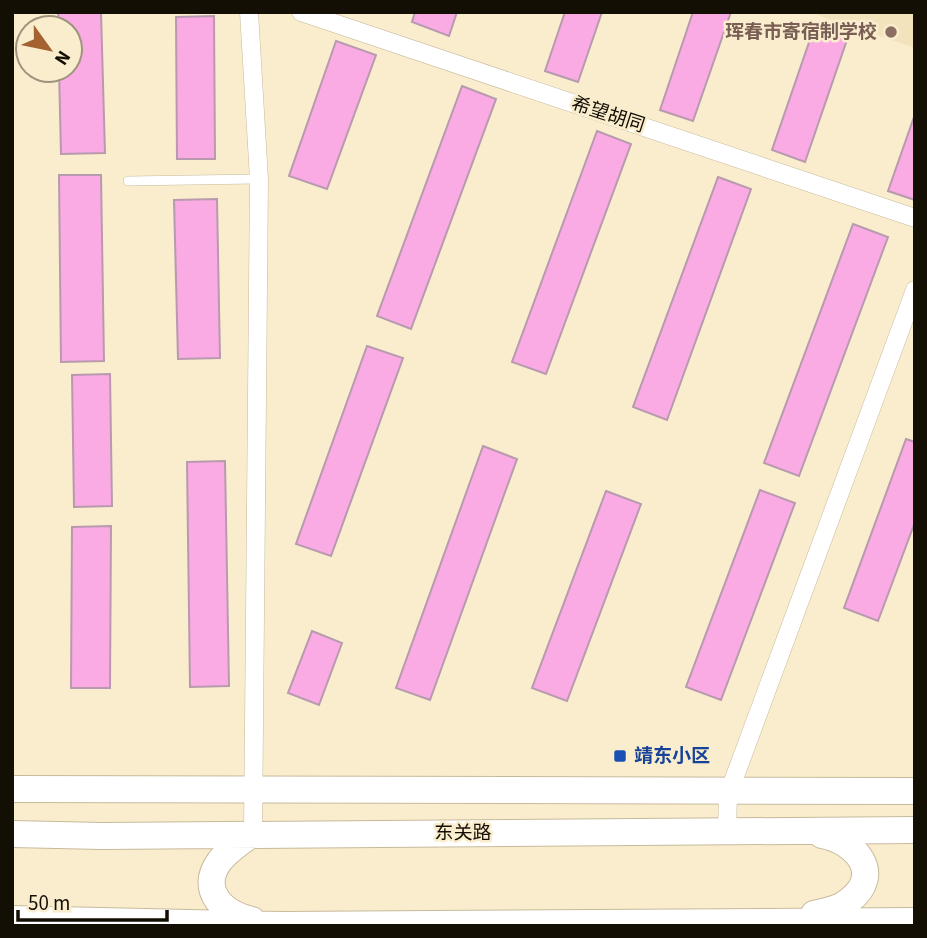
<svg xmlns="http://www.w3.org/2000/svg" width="927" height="938" font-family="'Source Sans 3','Noto Sans SC',sans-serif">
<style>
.built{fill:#f3e3bc}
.building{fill:#faabe3;stroke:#b89aae;stroke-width:2}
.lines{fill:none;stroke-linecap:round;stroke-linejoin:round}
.lane-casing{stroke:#c7ba9c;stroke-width:10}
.street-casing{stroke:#c7ba9c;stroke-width:19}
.secondary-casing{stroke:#c7ba9c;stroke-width:28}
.lane{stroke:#fff;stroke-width:9}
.street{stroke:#fff;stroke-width:18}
.secondary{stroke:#fff;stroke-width:26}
.education-dot{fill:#8d6e63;stroke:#faedcd;stroke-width:2.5}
.transit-dot{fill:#1a4fb4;stroke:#faedcd;stroke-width:2.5}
.labels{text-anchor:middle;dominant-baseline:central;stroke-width:5;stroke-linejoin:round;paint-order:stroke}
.education-label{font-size:19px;font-weight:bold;fill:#785e54;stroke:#faedcd;text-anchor:end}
.street-label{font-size:19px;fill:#140f05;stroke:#faedcd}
.transit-label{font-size:19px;font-weight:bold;fill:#164399;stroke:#faedcd;text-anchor:start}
</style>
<rect width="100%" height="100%" fill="#faedcd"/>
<!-- built -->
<path class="built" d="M811 12H915V48L820 16Z"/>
<!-- building -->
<path class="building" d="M58 12H101L105 153 61 154 59 70H70V28H59Z
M415 12H457L449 36 412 22Z
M565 12H602L578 82 545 71Z
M693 12H731L693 121 660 110Z
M214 16 215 159H177L176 17Z
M816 22 849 34 805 162 772 150Z
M336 41 376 55 327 189 289 176Z
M462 86 496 99 411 329 377 316Z
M915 114V200L888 191Z
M597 131 631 144 546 374 512 362Z
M59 175H101L104 361 61 362Z
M718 177 751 189 667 420 633 407Z
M217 199 220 358 178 359 174 200Z
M853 224 888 237 799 476 764 463Z
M367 346 403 358 331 556 296 544Z
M110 374 112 506 74 507 72 375Z
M906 439 915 442V522L878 621 844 608Z
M483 446 517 459 430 700 396 688Z
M225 461 229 686 190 687 187 462Z
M760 490 795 503 721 700 686 687Z
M606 491 641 504 567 701 532 688Z
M111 526 110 688H71L72 527Z
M312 631 342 643 319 705 288 693Z"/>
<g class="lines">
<!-- lane casing -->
<g class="lane-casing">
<path id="lane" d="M128 181 259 179"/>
</g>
<!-- street casing -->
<g class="street-casing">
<path id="street" d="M249 12 259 179 253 833
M301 12 915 218
M727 831 728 795 915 290"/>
</g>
<!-- secondary casing -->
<g class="secondary-casing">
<path id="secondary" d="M12 789 915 791
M12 834 102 836 915 830
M814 914C827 911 840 909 850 900 884 873 855 841 822 835
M12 919 281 925 915 921
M252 920C225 915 198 891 219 862 227 851 241 842 253 833"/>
</g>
<!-- lane -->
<use href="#lane" class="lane"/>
<!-- street -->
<use href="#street" class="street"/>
<!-- secondary -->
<use href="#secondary" class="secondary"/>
</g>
<!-- markers -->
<circle class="education-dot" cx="891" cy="32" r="7"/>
<rect class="transit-dot" x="613" y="749" width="14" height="14" rx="3.5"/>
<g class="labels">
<!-- education labels -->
<g class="education-label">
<text x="877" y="32">珲春市寄宿制学校</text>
</g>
<!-- street labels -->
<g class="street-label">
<text transform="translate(608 115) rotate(18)">希望胡同</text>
<text x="463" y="833">东关路</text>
</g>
<!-- transit labels -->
<g class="transit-label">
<text x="634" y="756">靖东小区</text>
</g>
</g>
<!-- border -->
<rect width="927" height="938" fill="none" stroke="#140f05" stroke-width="28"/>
<!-- north arrow -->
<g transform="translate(49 49) rotate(123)"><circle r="33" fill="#faedcd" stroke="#9e947d" stroke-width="2"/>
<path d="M0-5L12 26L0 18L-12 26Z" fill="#a56231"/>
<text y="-10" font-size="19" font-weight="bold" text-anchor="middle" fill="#140f05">N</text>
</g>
<!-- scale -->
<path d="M18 910v10h149v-10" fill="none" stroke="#140f05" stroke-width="3.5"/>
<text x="28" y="910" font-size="21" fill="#140f05" stroke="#faedcd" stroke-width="5" paint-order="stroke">50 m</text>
</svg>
